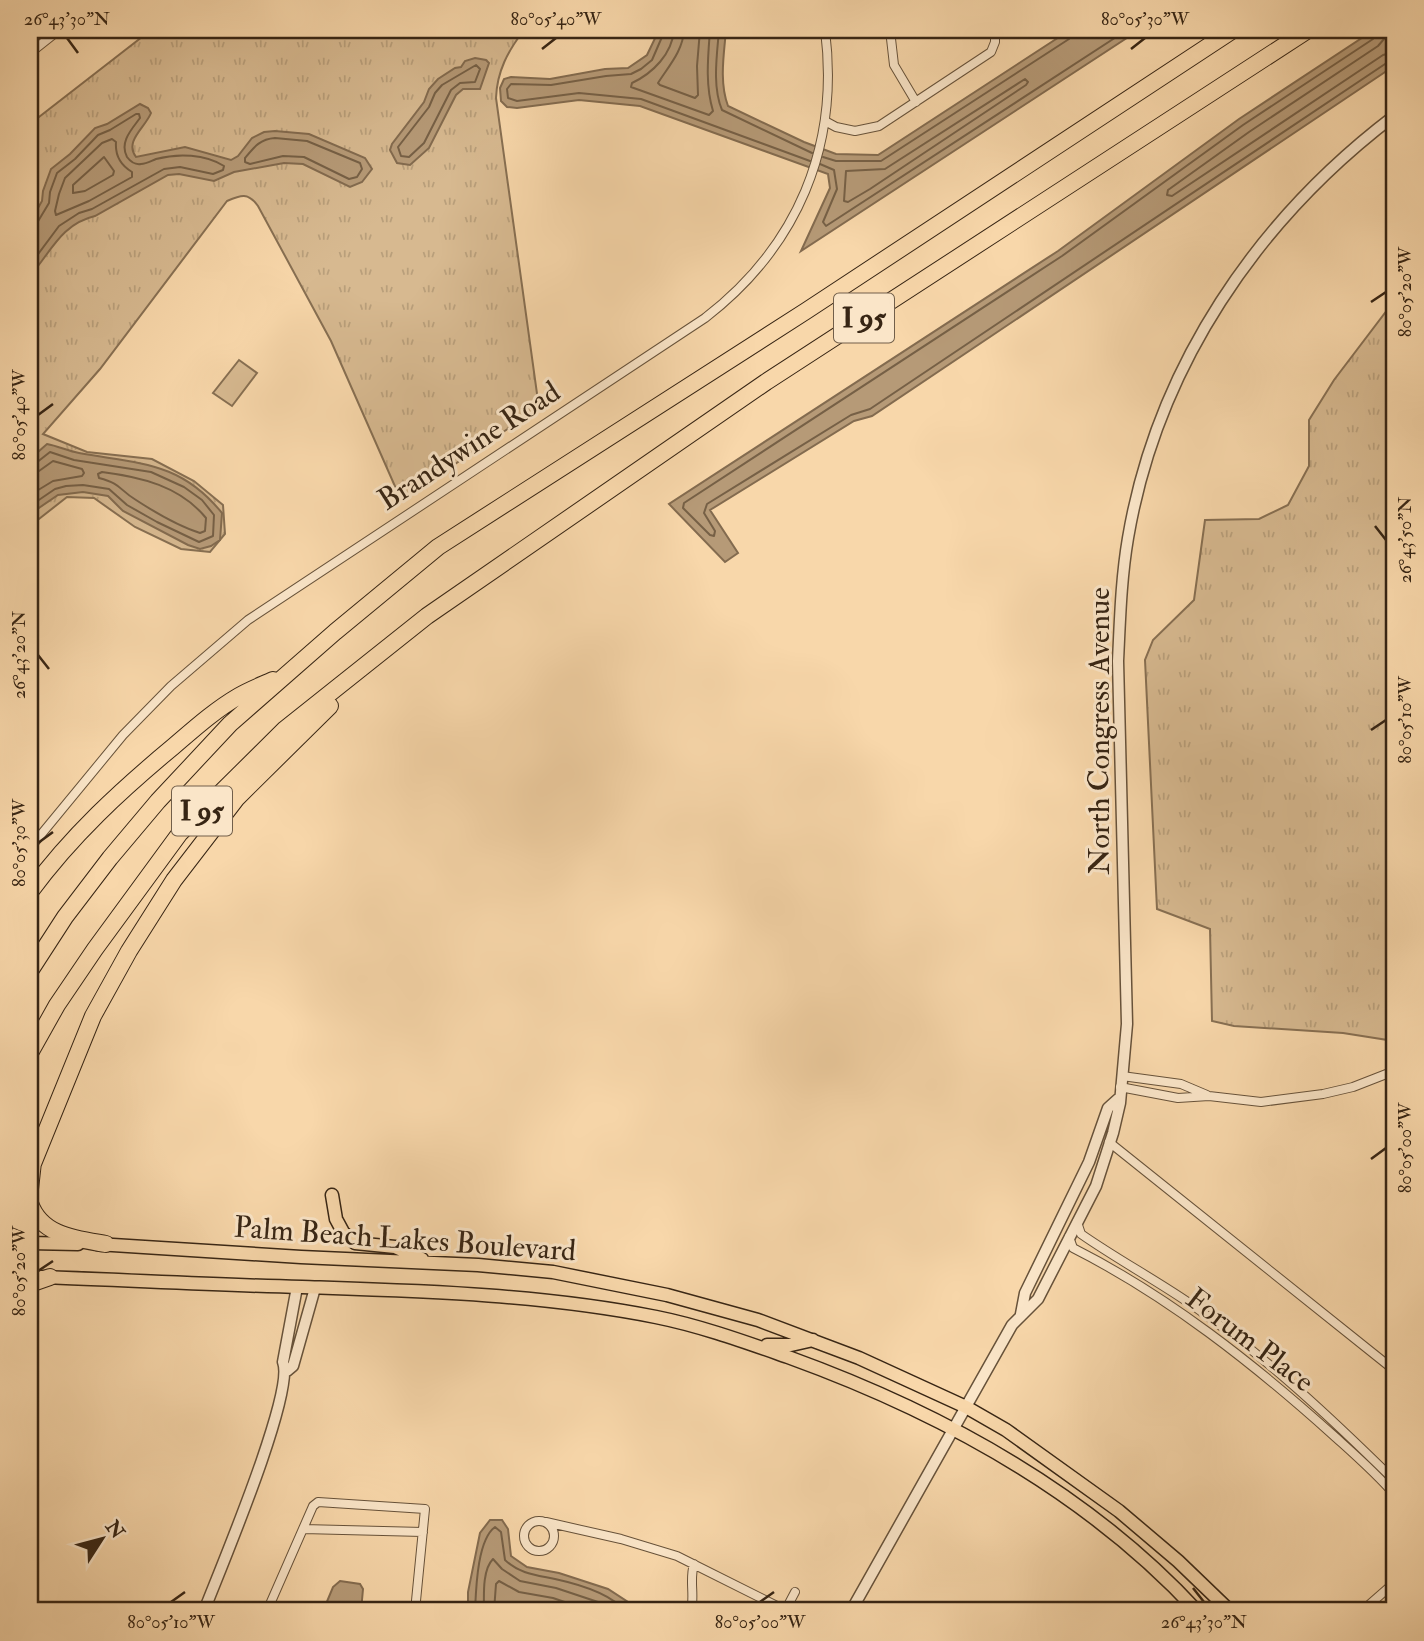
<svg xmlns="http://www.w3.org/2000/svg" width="1424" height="1641" font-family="'IM FELL Double Pica',serif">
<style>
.grass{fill:url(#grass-tufts);stroke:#876f52;stroke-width:2}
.pitch{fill:#d7b990;stroke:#876f52;stroke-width:2}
.water{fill:#b69a77;stroke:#836b4f;stroke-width:2}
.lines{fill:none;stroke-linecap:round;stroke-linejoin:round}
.shore{stroke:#766046;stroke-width:2}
.minor-casing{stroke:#67523a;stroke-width:10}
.tertiary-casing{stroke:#67523a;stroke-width:13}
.primary-casing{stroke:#372514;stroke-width:15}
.motorway-casing{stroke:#372514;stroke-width:18}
.minor{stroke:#fae5c8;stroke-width:8}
.tertiary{stroke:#fae5c8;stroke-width:10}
.primary{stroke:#f8d7aa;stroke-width:12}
.motorway{stroke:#f8d7aa;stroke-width:16}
.ticks{fill:none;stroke:#372514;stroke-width:2.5}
.labels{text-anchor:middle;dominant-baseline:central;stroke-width:6;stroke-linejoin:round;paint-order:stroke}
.shield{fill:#fae5c8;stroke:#725f4a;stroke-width:2}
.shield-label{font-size:28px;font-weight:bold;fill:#372514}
.street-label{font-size:30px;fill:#372514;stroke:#fae5c8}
.neatline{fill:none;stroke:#372514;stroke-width:2.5}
.ticks-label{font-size:18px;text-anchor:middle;fill:#372514}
</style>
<defs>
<pattern id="grass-tufts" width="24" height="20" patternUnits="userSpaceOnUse" patternTransform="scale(1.75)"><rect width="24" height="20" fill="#d7b990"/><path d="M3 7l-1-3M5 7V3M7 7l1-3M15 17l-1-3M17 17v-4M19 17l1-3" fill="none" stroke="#b99f7b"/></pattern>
</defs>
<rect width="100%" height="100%" fill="#f8d7aa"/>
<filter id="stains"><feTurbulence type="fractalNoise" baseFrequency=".00286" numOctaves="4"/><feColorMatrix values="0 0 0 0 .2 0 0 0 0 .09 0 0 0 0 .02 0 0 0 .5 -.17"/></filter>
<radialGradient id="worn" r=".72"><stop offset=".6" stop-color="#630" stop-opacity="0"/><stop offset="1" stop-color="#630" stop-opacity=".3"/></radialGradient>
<!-- grass -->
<path class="grass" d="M151 30H524C508 51 497 71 496 98L539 408 401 500 331 341 258 206C248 192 241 195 227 201L100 369 43 434 87 452 152 459 194 481 223 505 225 534 210 552 181 549 135 527 94 498 67 497 30 526V124Z
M1394 301V1041L1343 1033 1234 1026 1212 1021 1210 929 1157 909 1145 660 1153 640 1194 600 1205 520 1259 519 1288 505 1309 466V420L1334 380Z"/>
<!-- pitch -->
<path class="pitch" d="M239 360 257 373 232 406 213 393Z"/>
<!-- water -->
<path class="water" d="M659 30H726C724 54 719 82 728 106L804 142 836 154 878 155 1070 30H1139L801 251 830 188 828 174 640 106 579 100 517 108 507 107 501 101 500 88 504 79 511 77 550 79 605 69 628 68 647 55Z
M1374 30H1394V66L872 416 854 421 710 510 738 553 725 562 669 504 1058 251 1239 119Z
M475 58 486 60 489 63 480 89H463L456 95 429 148 410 165 397 163 390 150 392 144 424 102 429 89 438 79 455 68 461 67 465 61Z
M140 104 148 108 151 113C145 128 124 141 136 157L185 147 231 160 238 156 252 138 264 132 275 131 309 134 365 158 372 169 362 182 350 187 303 164 284 163 234 172 214 181 179 174 168 175 95 216C61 224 51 252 30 276V222L42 201 43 191 51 169 70 154 95 128 107 124Z
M47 444C58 446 68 451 79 453 139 464 180 461 222 513L220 540 211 546 200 549 188 545 123 511 108 496 83 492 58 495 30 514V459Z
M490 1520H502L508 1529 511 1556 527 1567 559 1573 608 1589 631 1604 633 1611H468V1592L480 1533Z
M340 1581 360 1584 363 1589 361 1611H323L333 1587Z"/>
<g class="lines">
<!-- shore -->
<path class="shore" d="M665 30 652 60 641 69 631 74 606 76 551 85 511 84 507 89 508 98 517 101 579 93 641 99 810 161
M674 30C672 54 653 73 632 83L631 87 709 115 713 111C705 85 708 57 710 30
M684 30C683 51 668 67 658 83L660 85 695 98 698 95 697 66 700 30
M719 30C717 55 712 86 722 110L812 153
M1376 30 1373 39 1243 125 1062 256 684 503 683 508 710 535 714 536 715 531 704 513 707 504 851 415 870 409 1388 62 1394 61
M1385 30 1384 39 1378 46 1249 132 1168 190 1167 195 1172 196 1383 55 1394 52
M476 65 480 69 475 82 460 83 451 90 424 143 409 157 401 156 398 147 429 107 435 93 442 85Z
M1025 79 1028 82 1026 85 870 189 848 202 844 201 846 171 885 169Z
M275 138 307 141 360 163 362 169 357 177 349 179 304 157 283 156 250 164 245 162V158C254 147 260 139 275 138Z
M112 139 116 142C115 155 120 165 132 172V177L89 201 56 215 55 211 59 194 65 178 102 143Z
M104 157 114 171 113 175 85 191 73 193V185Z
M823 157 836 161H881L1069 39 1073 30
M820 164 834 170 837 189 823 222 826 226 1127 30
M30 225 37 223 49 203 50 192 57 173 75 159 98 135 110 130 136 114H139L140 118C132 129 119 142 127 157 130 161 135 165 141 164 146 164 151 161 156 159 178 153 205 154 224 166L223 170 213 174 180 167 164 169 92 209 79 213 59 226 30 265
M30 464 36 463 50 452 74 460 151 472 184 487 202 500 214 515 213 536 199 542 157 522 127 505 109 489 83 485 66 486 55 489 30 506
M102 472C141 477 180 486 206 518L205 531 200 533C178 526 156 513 136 500 118 489 122 484 99 478L98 474Z
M30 473 39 471 53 461 82 469 84 473 82 476 53 481 30 495
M475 1611C476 1590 477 1540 495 1527L501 1532 505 1560C520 1574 536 1575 555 1579 578 1584 610 1593 625 1611
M484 1611C484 1596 482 1570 493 1559L502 1569 520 1581 556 1588 601 1603 612 1611
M494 1611 496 1584 499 1581 519 1592 553 1598 591 1611"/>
<!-- minor casing -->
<g class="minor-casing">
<path id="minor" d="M890 30 894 65 916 102
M30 53 59 30
M825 121 836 127 855 131 879 126 991 52 995 42V30
M30 848 123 735 171 686 248 620 705 318C797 247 840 147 825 30
M1122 1076 1181 1084 1207 1095
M1120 1087 1178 1098 1209 1096 1261 1102 1323 1094 1353 1087 1394 1071
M1109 1142 1394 1370
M1077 1222 1081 1234C1118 1260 1158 1281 1195 1307 1267 1358 1331 1418 1394 1480
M1069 1237 1073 1248C1168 1296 1254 1364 1333 1435 1354 1454 1376 1473 1394 1494
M524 1536a15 15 0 1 1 30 0a15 15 0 1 1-30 0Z
M546 1522 621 1539 677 1556 785 1610
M303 1529 423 1532
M267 1611 313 1506 318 1502 425 1509 415 1611
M691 1611C695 1595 689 1580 694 1564
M785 1611 795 1592
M1362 1611 1394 1583
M1382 1611 1394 1601"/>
</g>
<!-- tertiary casing -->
<g class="tertiary-casing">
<path id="tertiary" d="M1021 1314 1025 1293 1089 1162 1108 1108 1118 1099
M287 1371 293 1366 315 1288
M204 1611C219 1572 295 1393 283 1362L297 1287
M851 1611 1012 1325 1038 1299 1096 1186 1113 1133 1120 1103 1127 1024 1118 661C1120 620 1121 579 1128 538 1157 367 1257 220 1394 116"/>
</g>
<!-- primary casing -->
<g class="primary-casing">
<path id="primary" d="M332 1195 336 1219 343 1232 355 1243 395 1247 422 1259
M30 1243 78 1244
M97 1244 301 1257 478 1265 553 1272 667 1295 758 1320 859 1358 966 1407 1006 1430 1119 1511 1178 1561 1230 1611
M41 1277C128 1280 215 1285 302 1287 420 1291 540 1294 656 1317 701 1326 745 1342 788 1357 940 1412 1086 1491 1197 1611
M767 1345H791L813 1340"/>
</g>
<!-- motorway casing -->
<g class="motorway-casing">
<path id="motorway" d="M30 892C71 836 121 790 174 746 195 728 215 710 239 696 249 690 262 685 273 680
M30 971 65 917 110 858 158 801 230 724 335 632 438 547 806 311 1233 30
M30 1053 57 1005 95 949 180 833 285 729 427 616 766 382 1308 30
M30 1171 93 1016 129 951 174 880 237 798 330 706
M30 1189 33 1162
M30 1203C41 1236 77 1239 106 1244
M30 1284 50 1277"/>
</g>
<!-- minor -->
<use href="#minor" class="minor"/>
<!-- tertiary -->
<use href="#tertiary" class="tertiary"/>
<!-- primary -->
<use href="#primary" class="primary"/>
<!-- motorway -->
<use href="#motorway" class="motorway"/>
</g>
<!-- ticks -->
<path class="ticks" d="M67 38 78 53M542 49 556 38M1131 49 1145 38M1371 302 1386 292M38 415 53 404M1375 526 1386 540M38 655 49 669M1371 730 1386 720M38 843 53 832M1371 1159 1386 1148M38 1271 53 1261M1193 1588 1204 1602M171 1602 185 1592M760 1602 774 1592"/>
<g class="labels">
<!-- shield labels -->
<g class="shield">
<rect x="834" y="293.5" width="60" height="49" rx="5"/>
<rect x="172" y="786.5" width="60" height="49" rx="5"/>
</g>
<g class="shield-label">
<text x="864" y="318">I 95</text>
<text x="202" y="811">I 95</text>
</g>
<!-- street labels -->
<g class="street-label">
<text transform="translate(469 446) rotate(-33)">Brandywine Road</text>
<text transform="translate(1099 731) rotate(-90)">North Congress Avenue</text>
<text transform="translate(405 1239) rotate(4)">Palm Beach Lakes Boulevard</text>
<text transform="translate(1250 1340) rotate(37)">Forum Place</text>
</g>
</g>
<!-- margin -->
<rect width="1424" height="1641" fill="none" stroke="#f8d7aa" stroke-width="77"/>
<!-- north arrow -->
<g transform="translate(102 1539) rotate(54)" stroke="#fae5c8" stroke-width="5" paint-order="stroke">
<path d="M0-5L12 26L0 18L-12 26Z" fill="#372514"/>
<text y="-10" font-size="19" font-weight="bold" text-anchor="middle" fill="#372514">N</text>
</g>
<rect x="38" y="38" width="1348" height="1564" class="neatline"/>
<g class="ticks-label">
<text x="67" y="25">26°43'30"N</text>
<text x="556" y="25">80°05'40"W</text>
<text x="1145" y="25">80°05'30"W</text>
<text transform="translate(1405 292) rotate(-90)" y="6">80°05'20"W</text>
<text transform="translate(19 415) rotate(-90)" y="6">80°05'40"W</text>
<text transform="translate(1405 540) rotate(-90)" y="6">26°43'50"N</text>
<text transform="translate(19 655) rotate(-90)" y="6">26°43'20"N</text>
<text transform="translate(1405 720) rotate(-90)" y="6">80°05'10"W</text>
<text transform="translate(19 843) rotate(-90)" y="6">80°05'30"W</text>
<text transform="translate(1405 1148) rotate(-90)" y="6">80°05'00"W</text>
<text transform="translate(19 1271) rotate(-90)" y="6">80°05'20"W</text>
<text x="171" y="1628">80°05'10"W</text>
<text x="760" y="1628">80°05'00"W</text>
<text x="1204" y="1628">26°43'30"N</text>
</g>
<rect width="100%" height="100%" filter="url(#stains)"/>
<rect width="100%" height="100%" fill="url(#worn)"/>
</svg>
